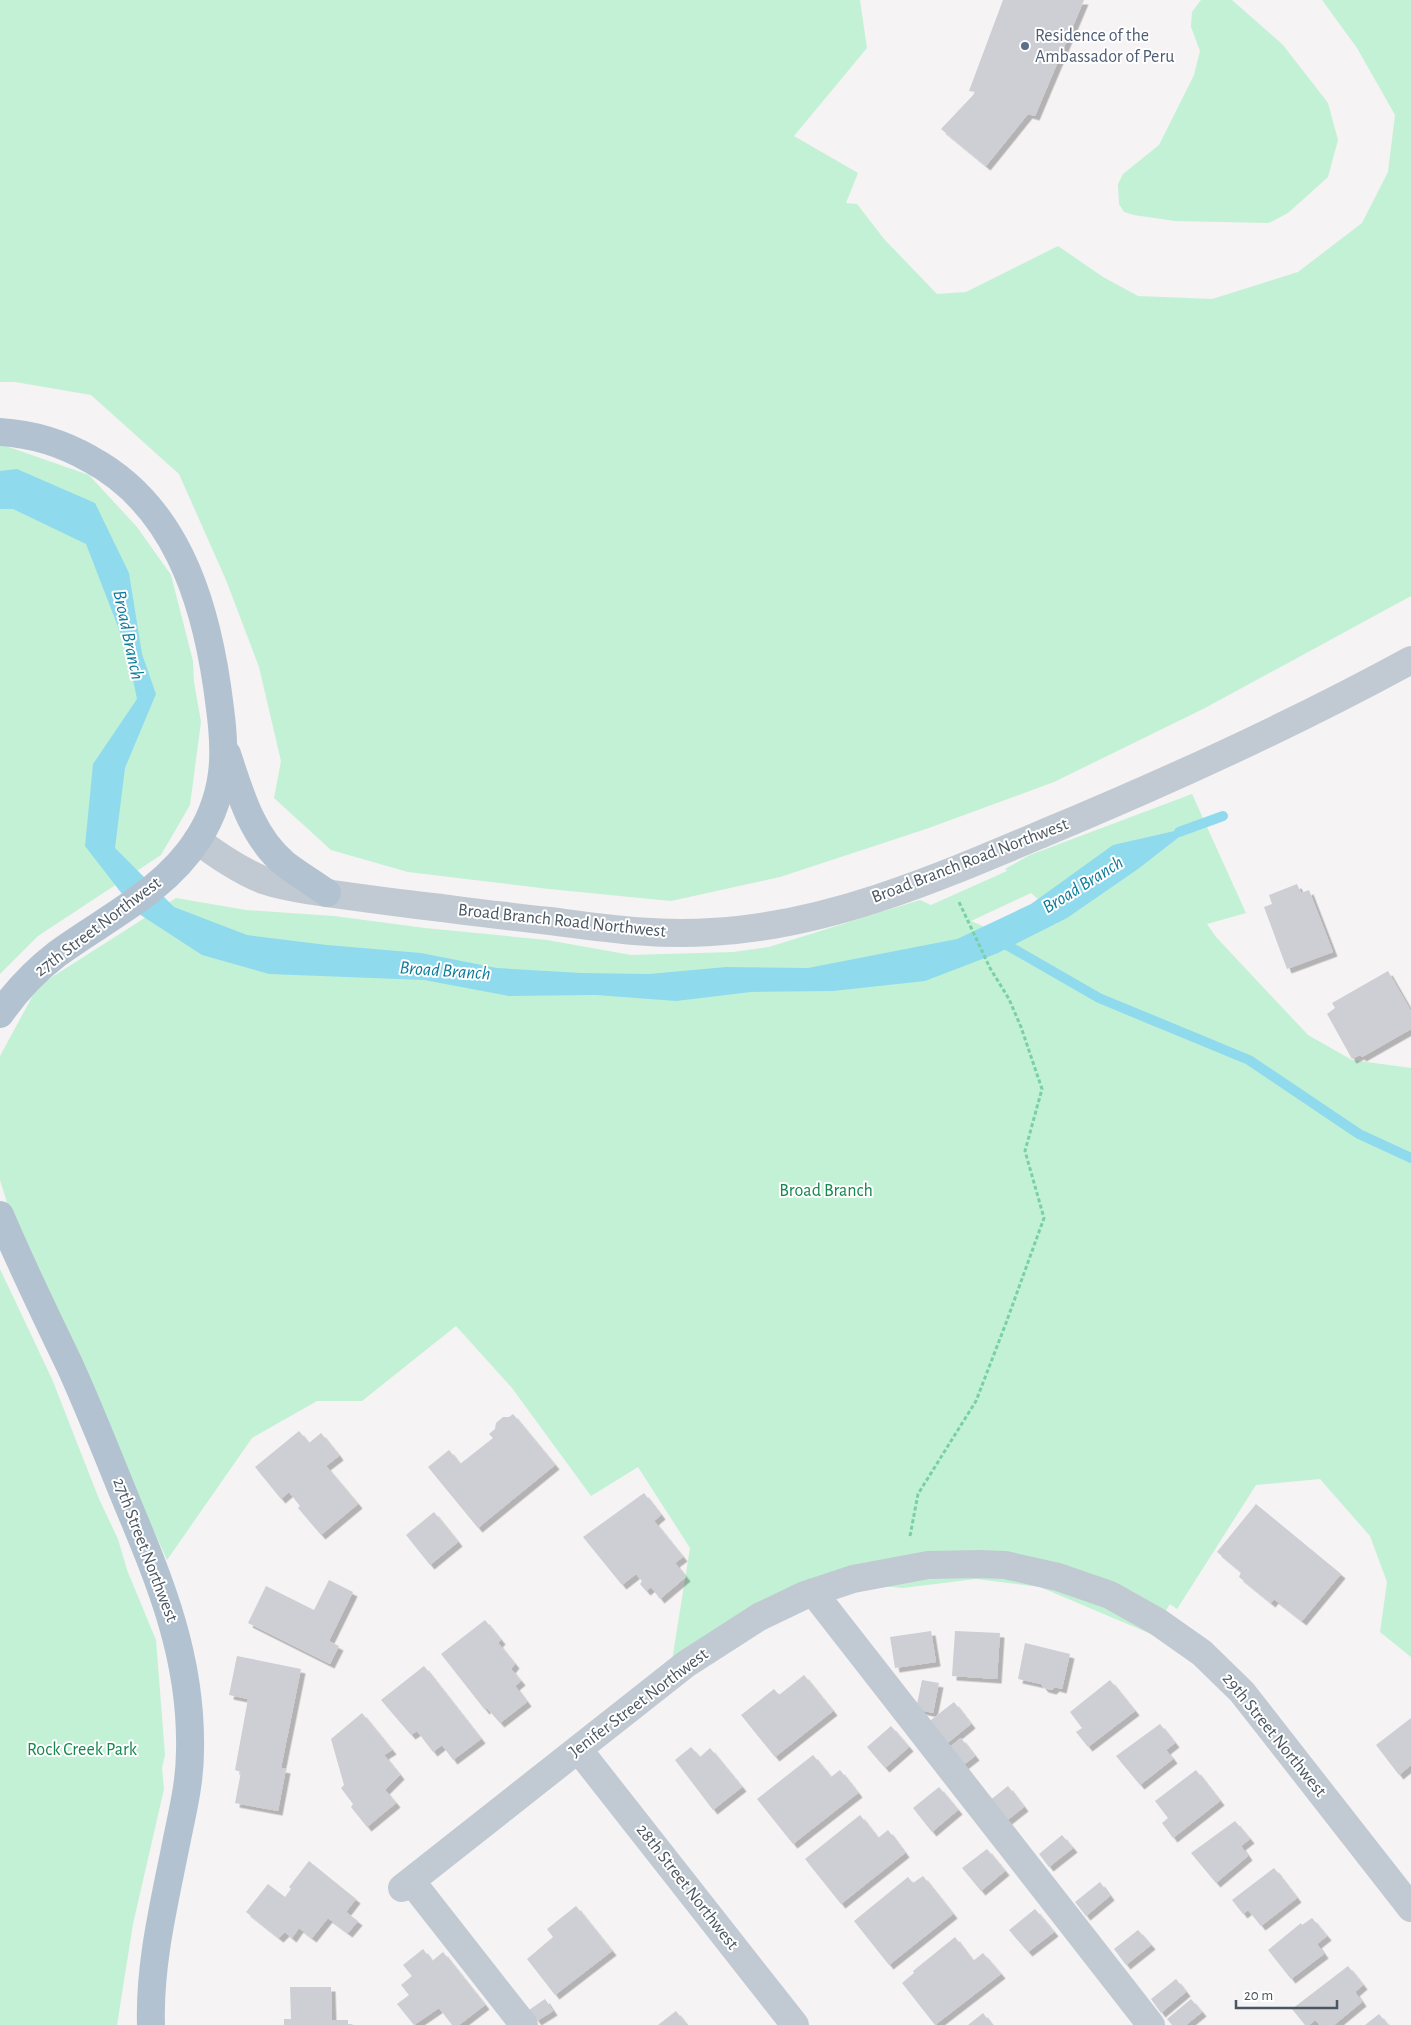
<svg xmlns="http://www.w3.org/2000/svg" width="1411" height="2025" font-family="'Alegreya Sans',sans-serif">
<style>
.green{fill:#c3f1d5;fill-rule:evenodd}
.water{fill:#90daee}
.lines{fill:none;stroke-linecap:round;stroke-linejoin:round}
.stream{stroke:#90daee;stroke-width:10}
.building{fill:#cdcfd5;filter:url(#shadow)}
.path{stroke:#7ad0a6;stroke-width:3;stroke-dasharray:4 2.5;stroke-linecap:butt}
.minor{stroke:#c1cad2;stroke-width:28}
.major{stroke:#b3c2d1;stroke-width:28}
.service-dot{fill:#5c6f8a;stroke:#fff;stroke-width:2}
.labels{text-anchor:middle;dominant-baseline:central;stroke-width:4;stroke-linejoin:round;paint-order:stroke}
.service-label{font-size:18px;fill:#4e5e75;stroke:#fff;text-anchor:start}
.street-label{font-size:18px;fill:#4a5661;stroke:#fff}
.park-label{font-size:18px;fill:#17864f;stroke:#fff}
.water-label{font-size:19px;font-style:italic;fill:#0c7c9b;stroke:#fff}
</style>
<defs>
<filter id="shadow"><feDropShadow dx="4.5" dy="4.5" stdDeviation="0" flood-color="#0004"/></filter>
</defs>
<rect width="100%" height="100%" fill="#f5f3f3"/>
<!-- green -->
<path class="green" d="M0 0H860L867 48 794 136 858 173 846 203 857 204 884 239 937 294 966 292 1058 246 1103 277 1138 296 1212 299 1298 272 1362 223 1388 172 1395 115 1357 48 1322 0H1411V596L1205 708 1054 782 926 829 780 877 671 901 549 889 408 872 331 850 274 798 281 761 259 667 226 580 179 474 91 395 15 382H0Z
M1201 0H1232L1283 45 1328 103 1338 140 1328 177 1288 213 1269 223 1175 221 1134 215 1124 212 1119 204 1118 184 1123 174 1159 145 1194 75 1200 51 1191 27 1192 12Z
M3 445 89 475 137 527 171 575 193 661 194 682 201 722 190 805 161 855 38 936 0 974V446Z
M1192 794 1246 913 1207 924 1216 937 1308 1035 1352 1060 1411 1068V1657L1380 1632 1387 1582 1370 1536 1320 1479 1256 1485 1177 1609 1170 1604 1151 1634 1040 1587 976 1579 903 1588 858 1584 811 1599 667 1692 690 1548 638 1467 591 1496 512 1388 456 1326 362 1401H317L252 1438 167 1560 97 1405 26 1264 0 1180V1056L38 986 176 898 246 910 334 916 425 928 547 940 631 955 733 952 769 947 920 900 931 905 1007 871 1005 869 1030 855ZM1031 893 1049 909 1016 940 971 921Z
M0 1269 52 1379 99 1499 118 1539 127 1570 156 1640 165 1755 162 1768 164 1789 133 1924 117 2025H0Z"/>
<!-- water -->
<path class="water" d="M17 469 95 503 129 573 142 654 156 694 125 768 115 848 174 907 247 935 327 945 421 953 497 968 581 973 649 974 726 967 808 968 957 939 1031 904 1113 845 1192 827 1138 869 1067 918 998 953 925 981 833 991 751 992 676 1001 596 995 509 996 424 980 269 974 202 955 136 912 85 846 93 764 137 699 127 650 86 544 13 509H0V471Z"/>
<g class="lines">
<!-- stream -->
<path class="stream" d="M1179 832 1223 816
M998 940 1099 998 1249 1060 1359 1134 1411 1158"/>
</g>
<!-- building -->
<path class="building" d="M1003 0H1084L1035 116 1028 114 986 166 941 129 976 92 969 91Z
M1297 884 1301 893 1309 890 1333 952 1287 969 1264 907 1272 904 1269 895Z
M1388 971 1411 1011V1029L1362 1057 1360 1055 1352 1059 1327 1014 1335 1008 1332 1003Z
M513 1414 555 1465 478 1528 428 1467 449 1450 460 1464 493 1438 489 1434 495 1429 496 1423 503 1417H509Z
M299 1431 309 1443 321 1433 337 1453 339 1456 326 1466 358 1504 321 1535 298 1508 300 1506 289 1492 281 1499 255 1467Z
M644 1493 661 1515 654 1521 683 1557 675 1563 686 1577 660 1599 651 1587 646 1591 640 1584 642 1581 636 1574 622 1585 583 1537Z
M1256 1504 1341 1574 1302 1621 1274 1599 1271 1603 1239 1577 1241 1572 1217 1552Z
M434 1512 458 1542 430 1565 406 1535Z
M329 1580 353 1592 329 1641 339 1646 330 1664 248 1623 266 1586 314 1610Z
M485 1620 501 1640 498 1643 515 1664 511 1669 521 1681 515 1686 527 1702 500 1723 487 1708 485 1710 441 1654Z
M931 1631 936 1662 895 1668 890 1637Z
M955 1631 1000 1633 997 1679 952 1676Z
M1025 1643 1070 1654 1062 1689 1055 1687 1052 1690 1044 1688 1041 1684 1018 1679Z
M237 1656 301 1669 281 1768 286 1769 278 1811 235 1803 241 1772 235 1770 248 1699 229 1695Z
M424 1666 481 1739 453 1760 442 1745 433 1752 417 1731 411 1735 381 1700Z
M804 1675 833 1711 775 1757 741 1715 774 1689 779 1695Z
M922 1680 939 1683 933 1713 916 1709Z
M1110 1680 1135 1711 1088 1747 1076 1732 1082 1728 1070 1712Z
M954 1702 971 1724 945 1745 927 1723Z
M362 1713 392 1750 384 1755 400 1775 385 1790 396 1803 367 1827 351 1807 353 1804 341 1788 344 1785 331 1739Z
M1411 1718V1765L1399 1775 1376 1745Z
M1160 1724 1175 1743 1166 1750 1173 1759 1140 1785 1116 1756Z
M891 1726 909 1747 885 1768 867 1747Z
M961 1738 975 1756 961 1767 947 1749Z
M691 1747 700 1757 710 1748 742 1787 713 1810 675 1760Z
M813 1755 831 1777 840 1770 858 1793 793 1844 757 1799Z
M1196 1770 1220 1801 1173 1838 1162 1823 1168 1818 1155 1801Z
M1008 1786 1024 1807 1005 1822 989 1801Z
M939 1787 958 1810 932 1832 913 1808Z
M860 1815 878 1838 888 1830 905 1853 841 1904 805 1859Z
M1235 1821 1250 1839 1241 1846 1248 1856 1216 1883 1191 1853Z
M1062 1835 1073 1848 1049 1867 1039 1854Z
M987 1849 1005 1871 981 1891 962 1868Z
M309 1861 356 1899 346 1912 358 1921 348 1933 328 1918 312 1938 299 1928 292 1938 285 1932 279 1938 246 1912 268 1884 285 1897 291 1889 289 1887Z
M1274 1868 1297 1898 1261 1926 1248 1910 1243 1914 1232 1900Z
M923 1876 953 1914 889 1965 854 1921 908 1877 913 1883Z
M1100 1882 1110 1896 1086 1916 1075 1902Z
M576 1906 612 1951 555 1995 527 1959 553 1937 547 1929Z
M1035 1909 1054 1932 1028 1952 1009 1930Z
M1312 1918 1327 1936 1317 1944 1324 1954 1291 1979 1268 1950 1301 1923 1302 1925Z
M1138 1930 1151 1945 1126 1965 1114 1949Z
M955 1937 973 1961 983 1953 1001 1974 935 2025 902 1983 914 1973 913 1971Z
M423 1949 432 1961 443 1952 485 2005 459 2025H452L439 2008 414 2025 397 2004 409 1995 401 1985 412 1976 403 1965Z
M1348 1966 1363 1985 1355 1992 1362 2002 1334 2025H1320L1315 2020 1309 2025H1305L1292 2009Z
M1176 1979 1186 1992 1161 2013 1151 1999Z
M290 1987H331L332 2020H348V2025H284V2019H291Z
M545 1999 553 2011 537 2021 529 2010Z
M1191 1999 1202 2012 1186 2025H1172L1167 2019Z
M676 2011 687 2025H658Z
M983 2013 992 2025H968Z
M1379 2014 1388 2025H1365Z"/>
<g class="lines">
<!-- path -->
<path class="path" d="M910 1536 918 1494 976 1401 1006 1323 1044 1218 1025 1151 1042 1089 1021 1027 1009 999 990 968 959 902"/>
<!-- minor -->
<path class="minor" d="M197 840C218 856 239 870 263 880 286 888 309 890 333 894 369 899 405 904 442 908 478 913 514 917 550 921 604 928 657 936 711 932 827 926 938 878 1044 833 1169 781 1292 725 1411 660
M813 1592 1151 2025
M578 1749 795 2025
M411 1881 524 2025
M402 1888 686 1664 759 1617 805 1595 853 1579 928 1565 979 1564 1005 1565 1058 1577 1110 1595 1158 1622 1202 1653 1242 1692 1411 1908"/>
<!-- major -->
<path class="major" d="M0 432C33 434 62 443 90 459 174 504 204 597 217 686 225 743 231 787 198 839 164 892 106 918 57 954 35 971 16 991 0 1014
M227 754C240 793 252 837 285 864 298 874 313 883 327 893
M0 1215C22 1267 46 1316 70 1366 90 1410 108 1456 126 1500 161 1584 192 1658 190 1751 190 1781 183 1810 177 1839 165 1900 149 1963 151 2025"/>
</g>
<!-- markers -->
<circle class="service-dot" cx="1025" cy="46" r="5"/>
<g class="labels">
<!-- service labels -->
<g class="service-label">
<text x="1035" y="36">Residence of the<tspan x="1035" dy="21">Ambassador of Peru</tspan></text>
</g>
<!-- street labels -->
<g class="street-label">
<text transform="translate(970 861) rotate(-21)">Broad Branch Road Northwest</text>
<text transform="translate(562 921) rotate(6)">Broad Branch Road Northwest</text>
<text transform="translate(98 927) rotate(-37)">27th Street Northwest</text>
<text transform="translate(145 1550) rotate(69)">27th Street Northwest</text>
<text transform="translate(639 1703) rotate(-37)">Jenifer Street Northwest</text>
<text transform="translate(1274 1735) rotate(51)">29th Street Northwest</text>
<text transform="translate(687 1887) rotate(52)">28th Street Northwest</text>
</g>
<!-- park labels -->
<g class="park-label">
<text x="826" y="1191">Broad Branch</text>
<text x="82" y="1750">Rock Creek Park</text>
</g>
<!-- water labels -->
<g class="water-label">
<text transform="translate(128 635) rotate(78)">Broad Branch</text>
<text transform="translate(1083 885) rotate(-32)">Broad Branch</text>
<text transform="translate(445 971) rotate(4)">Broad Branch</text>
</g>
</g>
<!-- scale -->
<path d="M1236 2000v8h101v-8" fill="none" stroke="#4a5661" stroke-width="2.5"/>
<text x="1244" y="2000" font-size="15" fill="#4a5661" stroke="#ffffff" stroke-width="4" paint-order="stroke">20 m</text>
</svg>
